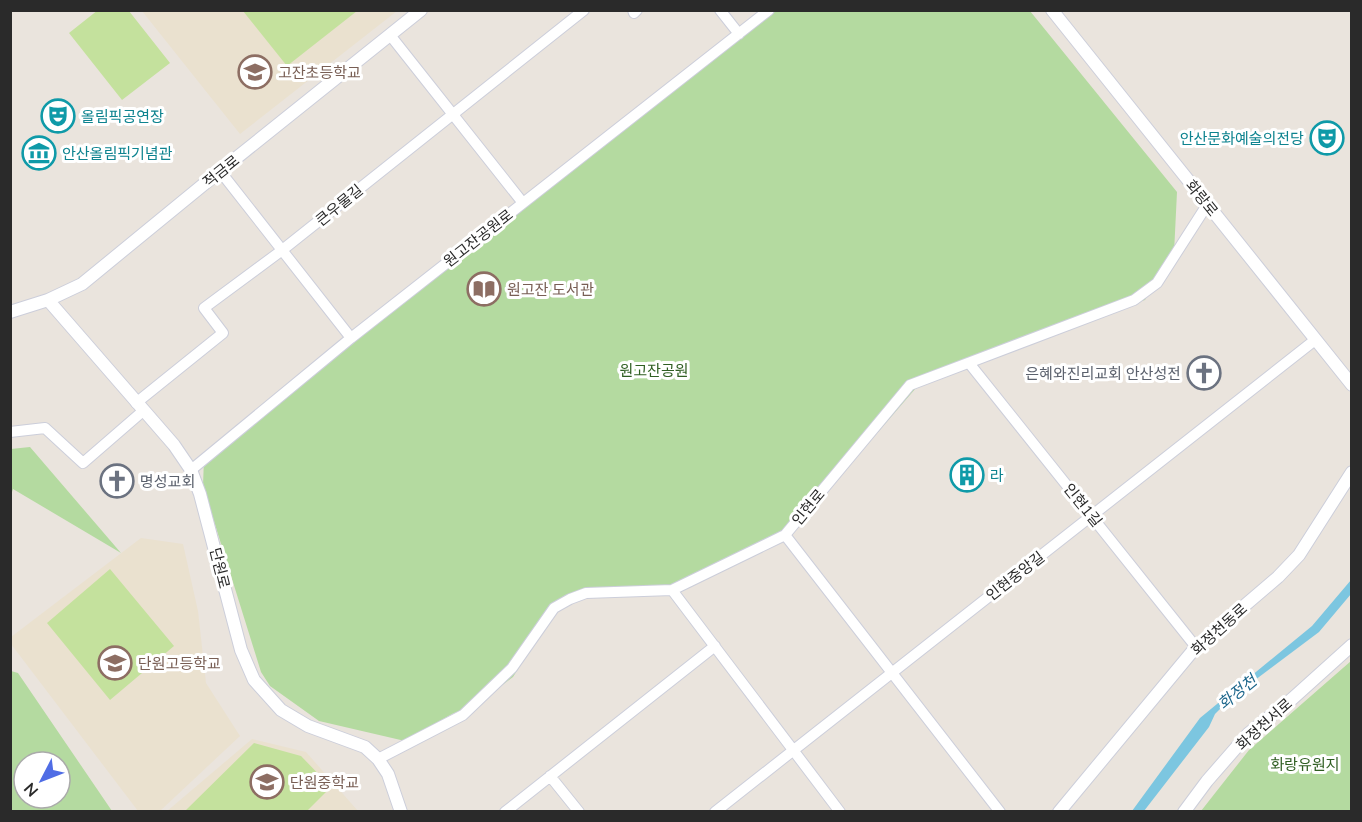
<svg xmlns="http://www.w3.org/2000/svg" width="1362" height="822" font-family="Mulish,'Noto Sans KR',sans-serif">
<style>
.education{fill:#eae1cf}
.green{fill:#b4daa0;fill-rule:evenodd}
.pitch{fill:#c4e19d}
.water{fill:#7cc6e0}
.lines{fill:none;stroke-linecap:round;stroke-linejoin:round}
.minor-casing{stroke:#ccceda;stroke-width:12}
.tertiary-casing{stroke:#ccceda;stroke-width:14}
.minor{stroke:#fff;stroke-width:10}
.tertiary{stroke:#fff;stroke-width:12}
.labels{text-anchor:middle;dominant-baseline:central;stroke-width:6;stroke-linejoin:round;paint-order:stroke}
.education-label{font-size:15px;fill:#785e54;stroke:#fff;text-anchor:start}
.culture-label{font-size:15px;fill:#0d838f;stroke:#fff;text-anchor:start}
.street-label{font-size:15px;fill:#2a2a2a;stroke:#fff}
.park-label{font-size:15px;fill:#2f5e22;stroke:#fff}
.worship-label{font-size:15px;fill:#5b616d;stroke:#fff;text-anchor:end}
.water-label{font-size:16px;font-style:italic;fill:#1d668b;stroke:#fff}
</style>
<rect width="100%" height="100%" fill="#eae4dd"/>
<!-- education -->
<path class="education" d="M142 11H397L240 134Z
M141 538 183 544 198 611 206 683 240 736 160 811H138L11 644V637Z
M252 739 306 752 358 811 166 812Z"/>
<!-- green -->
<path class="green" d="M775 11H1030L1177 192 1174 253 1145 300 1117 308 916 388 796 527 675 591 590 593 556 609 513 677 481 701 452 714 405 741 319 721 270 686 261 672 203 486 204 458Z
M30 447 121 553 13 489 11 495V449Z
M1351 661V811H1201L1249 750Z
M11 671 18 673 112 811H11ZM24 762H60V798H24Z"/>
<!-- pitch -->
<path class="pitch" d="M98 10 129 11 170 63 122 100 69 33Z
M243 11H357L287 66Z
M110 569 174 646 110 700 47 623Z
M254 743 301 756 331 787 307 811H185Z"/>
<!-- water -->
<path class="water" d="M1351 580V594L1319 632 1231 698 1215 714 1209 727 1144 811H1132L1200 718 1312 626Z"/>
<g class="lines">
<!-- minor casing -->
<g class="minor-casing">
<path id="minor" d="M633 10 634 13 637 10
M720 10 739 34
M390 35 523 203
M220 171 351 338
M969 363 1196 647
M136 403 223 333 204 308 281 251 584 10
M10 432 45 428 83 463 143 411
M191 470 351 338 769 10
M785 535 1000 812
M672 590 840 812
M378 759 463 715 512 668 554 608 570 599 586 593 672 590 785 535 910 385 1134 300 1157 283 1207 205
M550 776 579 812
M505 812 715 646
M715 812 1315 340"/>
</g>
<!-- tertiary casing -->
<g class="tertiary-casing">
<path id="tertiary" d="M1052 10 1352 385
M48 300 174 445 191 470 200 494 241 650 254 680 281 710 308 726 365 747 378 759 388 774 401 812
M10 312 48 300 82 284 220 171 421 10
M1059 812 1196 647 1278 577 1299 555 1352 472
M1184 812 1207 781 1248 734 1292 699 1352 645"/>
</g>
<!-- minor -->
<use href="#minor" class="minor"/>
<!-- tertiary -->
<use href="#tertiary" class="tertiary"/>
</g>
<!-- icons -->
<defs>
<g id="school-ring" transform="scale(1.725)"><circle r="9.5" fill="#fff" stroke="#8d6e63" stroke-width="1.5"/><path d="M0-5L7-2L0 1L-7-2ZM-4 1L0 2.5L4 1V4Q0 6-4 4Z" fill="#8d6e63"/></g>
<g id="theatre-ring" transform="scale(1.725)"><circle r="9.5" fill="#fff" stroke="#0f9aa8" stroke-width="1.5"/><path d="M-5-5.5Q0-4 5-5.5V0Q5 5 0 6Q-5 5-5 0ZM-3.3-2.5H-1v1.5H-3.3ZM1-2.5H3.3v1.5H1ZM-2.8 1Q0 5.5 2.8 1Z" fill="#0f9aa8"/></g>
<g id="museum-ring" transform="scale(1.725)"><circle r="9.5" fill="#fff" stroke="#0f9aa8" stroke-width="1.5"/><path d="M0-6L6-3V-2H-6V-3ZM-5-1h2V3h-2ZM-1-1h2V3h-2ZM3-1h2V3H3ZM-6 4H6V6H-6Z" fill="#0f9aa8"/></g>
<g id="library-ring" transform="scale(1.725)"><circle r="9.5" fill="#fff" stroke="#8d6e63" stroke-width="1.5"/><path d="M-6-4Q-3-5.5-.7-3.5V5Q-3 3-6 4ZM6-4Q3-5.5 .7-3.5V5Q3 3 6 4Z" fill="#8d6e63"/></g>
<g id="church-ring" transform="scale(1.725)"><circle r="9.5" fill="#fff" stroke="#6b7280" stroke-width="1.5"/><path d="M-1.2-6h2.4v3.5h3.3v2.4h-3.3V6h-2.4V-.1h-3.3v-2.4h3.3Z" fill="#6b7280"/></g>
<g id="building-ring" transform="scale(1.725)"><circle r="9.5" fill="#fff" stroke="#0f9aa8" stroke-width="1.5"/><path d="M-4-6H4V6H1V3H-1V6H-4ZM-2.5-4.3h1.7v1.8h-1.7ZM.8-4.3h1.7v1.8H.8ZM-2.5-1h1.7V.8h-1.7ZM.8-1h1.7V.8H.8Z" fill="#0f9aa8"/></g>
</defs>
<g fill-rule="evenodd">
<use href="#school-ring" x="255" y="72"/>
<use href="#theatre-ring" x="58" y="116"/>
<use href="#theatre-ring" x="1327" y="138"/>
<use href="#museum-ring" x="39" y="153"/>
<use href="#library-ring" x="484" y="289"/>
<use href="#church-ring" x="1204" y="373"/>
<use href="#building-ring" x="967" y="475"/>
<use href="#church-ring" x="117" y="481"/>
<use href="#school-ring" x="115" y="663"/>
<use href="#school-ring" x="267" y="782"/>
</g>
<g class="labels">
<!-- education labels -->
<g class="education-label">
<text x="278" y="72">고잔초등학교</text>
<text x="507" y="289">원고잔 도서관</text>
<text x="138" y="663">단원고등학교</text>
<text x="290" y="782">단원중학교</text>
</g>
<!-- culture labels -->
<g class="culture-label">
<text x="81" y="116">올림픽공연장</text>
<text x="1304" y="138" text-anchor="end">안산문화예술의전당</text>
<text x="62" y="153">안산올림픽기념관</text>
<text x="990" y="475">라</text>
</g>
<!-- street labels -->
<g class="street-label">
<text transform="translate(221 171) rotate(-39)">적금로</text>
<text transform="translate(1202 198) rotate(51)">화랑로</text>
<text transform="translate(339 205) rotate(-39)">큰우물길</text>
<text transform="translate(478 238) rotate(-38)">원고잔공원로</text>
<text transform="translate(1083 505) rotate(51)">인현1길</text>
<text transform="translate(808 507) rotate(-50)">인현로</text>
<text transform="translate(220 568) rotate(76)">단원로</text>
<text transform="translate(1015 576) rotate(-38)">인현중앙길</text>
<text transform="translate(1219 629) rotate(-42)">화정천동로</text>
<text transform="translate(1264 724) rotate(-42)">화정천서로</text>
</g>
<!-- park labels -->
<g class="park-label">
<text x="654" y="370">원고잔공원</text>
<text x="1305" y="764">화랑유원지</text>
</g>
<!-- worship labels -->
<g class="worship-label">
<text x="1181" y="373">은혜와진리교회 안산성전</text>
<text x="140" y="481" text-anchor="start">명성교회</text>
</g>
<!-- water labels -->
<g class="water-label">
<text transform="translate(1237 692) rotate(-39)">화정천</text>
</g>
</g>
<!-- border -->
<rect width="1362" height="822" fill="none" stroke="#2a2a2a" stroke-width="24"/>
<!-- north arrow -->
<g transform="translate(42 780) rotate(228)"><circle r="28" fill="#ffffff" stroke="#aaaaaa" stroke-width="1.5"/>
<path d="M0-4.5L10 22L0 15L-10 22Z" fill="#506de5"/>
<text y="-9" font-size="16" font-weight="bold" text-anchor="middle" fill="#2a2a2a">N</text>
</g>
</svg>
